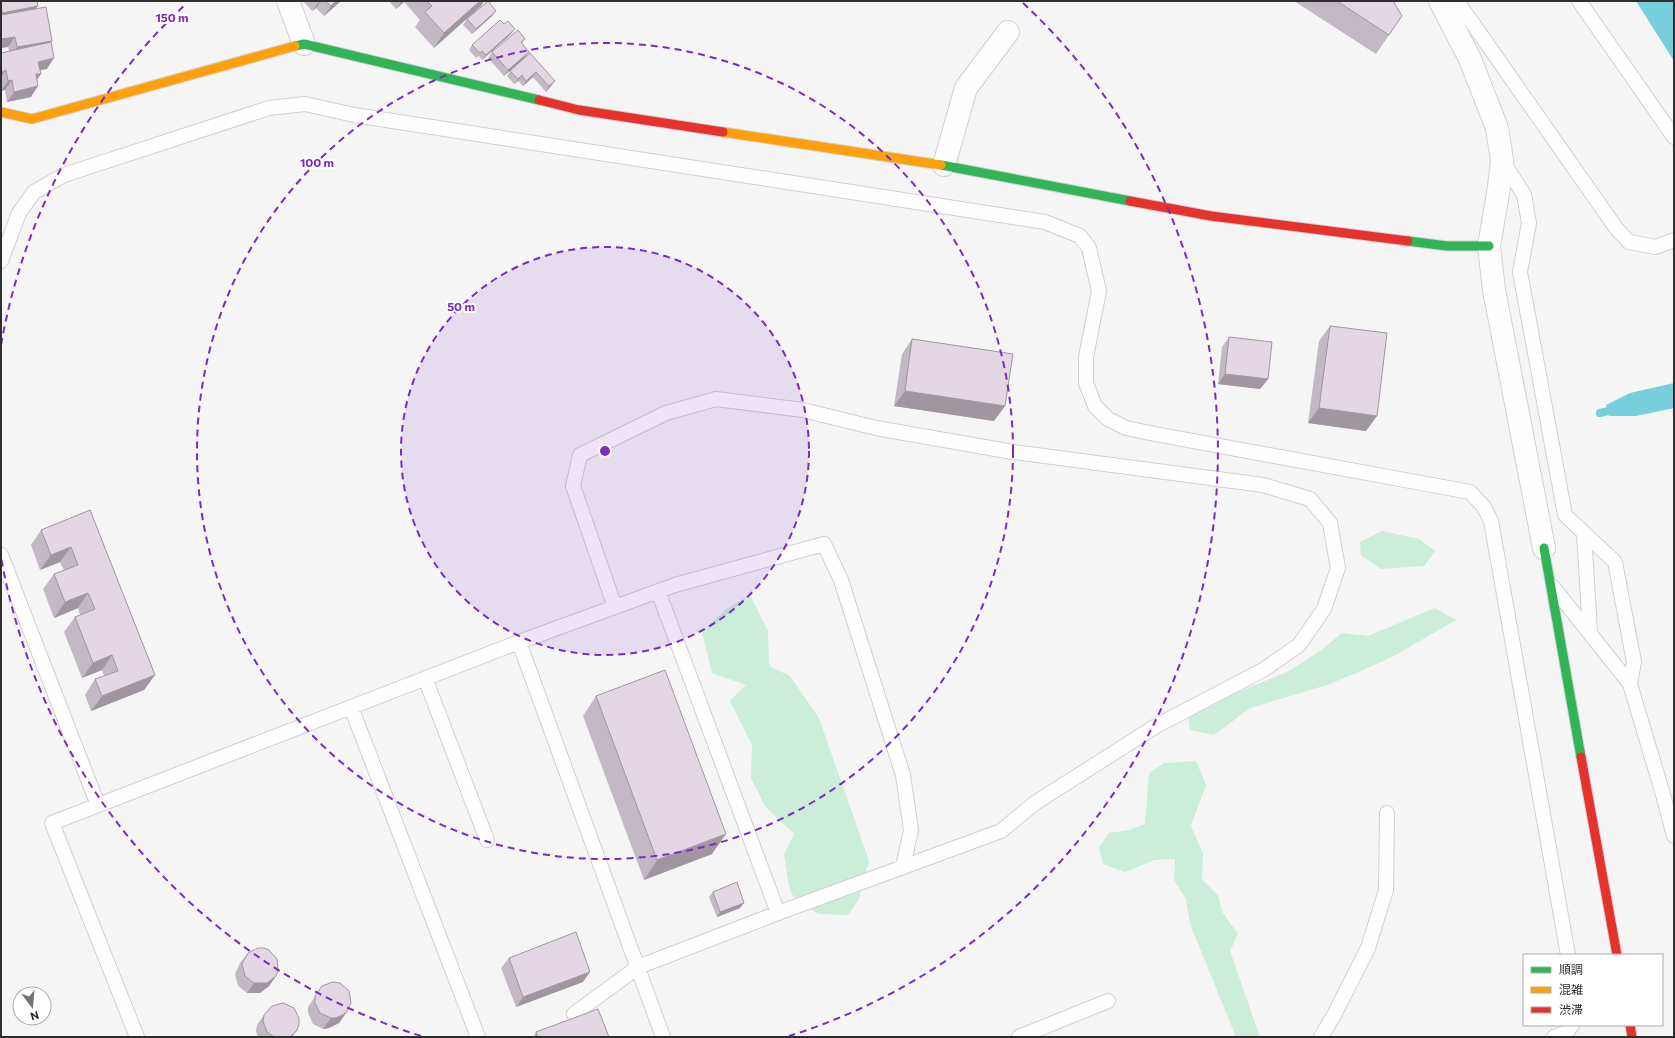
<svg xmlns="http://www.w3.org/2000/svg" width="1675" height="1038" font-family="Commissioner,'Noto Sans JP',sans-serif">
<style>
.green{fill:#cbedd9}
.water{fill:#76cfdb}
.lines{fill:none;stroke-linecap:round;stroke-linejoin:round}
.stream{stroke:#76cfdb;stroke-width:8}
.lane-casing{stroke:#d0d0d1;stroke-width:16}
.street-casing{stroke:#d0d0d1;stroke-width:24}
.fast-casing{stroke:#d0d0d1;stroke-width:11}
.slow-casing{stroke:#d0d0d1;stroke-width:11}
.jam-casing{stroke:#d0d0d1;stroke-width:11}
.lane{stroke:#fefefe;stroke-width:14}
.street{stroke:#fefefe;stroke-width:22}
.fast{stroke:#30b455;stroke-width:9}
.slow{stroke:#ff9f0a;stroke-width:9}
.jam{stroke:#e5322d;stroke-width:9}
.wall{fill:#c3b9c4}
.shaded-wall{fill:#9f96a0}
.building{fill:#e3d7e4;stroke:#9f96a0}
.ring{fill:none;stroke:#7b2cbf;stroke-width:2;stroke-dasharray:7 5}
.centre{fill:#7b2cbf;stroke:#fff;stroke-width:2}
.ring-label{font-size:12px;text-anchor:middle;font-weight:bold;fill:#7b2cbf;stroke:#fff;stroke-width:4;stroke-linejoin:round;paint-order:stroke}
</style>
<rect width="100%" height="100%" fill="#f5f5f6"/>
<!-- green -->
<path class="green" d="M1382 531 1419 539 1435 551 1424 566 1381 569 1361 555 1360 542Z
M750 595 768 631 769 666 790 676 819 718 869 861 859 899 848 915 818 914 793 896 789 886 784 854 794 834 765 806 751 778 752 745 730 701 746 685 712 673 702 632 726 609Z
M1435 608 1456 620 1394 656 1361 671 1327 685 1250 708 1214 735 1190 730 1188 713 1289 671 1320 651 1342 633 1368 636Z
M1196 761 1206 785 1191 826 1203 853 1202 879 1218 895 1223 913 1238 934 1230 951 1260 1037H1236L1190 924 1186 899 1174 880 1175 859 1154 860 1125 872 1103 864 1099 847 1109 833 1129 830 1145 824 1149 773 1164 763Z"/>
<!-- water -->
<path class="water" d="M1636 1H1674V61Z
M1674 383V408L1636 416H1609L1606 405 1630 393Z"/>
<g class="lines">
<!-- stream -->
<path class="stream" d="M1600 413 1617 409"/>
<!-- lane casing -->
<g class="lane-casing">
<path id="lane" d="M1457 1 1616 228 1629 242 1656 247 1674 240
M1579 1 1674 137
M1502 160 1524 195 1529 223 1520 272 1565 515 1615 562 1634 662 1630 684
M1 261 19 213 34 192 64 175 269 108 305 104 354 115 1045 222 1080 236 1089 248 1099 291 1086 357V383L1095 406 1108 419 1126 428 1155 434 1470 492 1484 507 1491 521 1568 955
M1584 533 1590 632
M1 555 98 805
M1553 587 1630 684 1662 791 1674 836
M658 591 778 913
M519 642 663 1037
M425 678 487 840
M351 707 478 1037
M574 1014 638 967 778 913 1001 831 1035 803 1156 726 1263 670 1299 645 1324 609 1338 568 1330 523 1310 499 1263 485 1007 451 876 428 803 410 716 399 666 413 580 455 573 486 615 607
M137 1037 52 823 519 642 675 585 824 544 841 580 903 775 911 830 903 867
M1019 1037 1108 1001
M1321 1037 1334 1015 1368 948 1386 890 1387 813
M1554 1037 1567 1032 1572 1025"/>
</g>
<!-- street casing -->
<g class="street-casing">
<path id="street" d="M288 1 304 44
M1440 1 1470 59 1497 128 1502 160 1499 187 1489 246 1494 290 1544 548
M944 165 966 88 1008 32"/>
</g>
<!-- fast casing -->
<g class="fast-casing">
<path id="fast" d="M295 46 304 44 539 100
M941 165 1130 201
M1408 241 1447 246H1489
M1544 548 1581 757"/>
</g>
<!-- slow casing -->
<g class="slow-casing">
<path id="slow" d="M1 112 32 119 295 46
M723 132 941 165"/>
</g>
<!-- jam casing -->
<g class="jam-casing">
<path id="jam" d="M539 100 579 110 723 132
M1130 201 1211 216 1408 241
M1581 757 1617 955
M1630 1025 1632 1037"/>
</g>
<!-- lane -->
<use href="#lane" class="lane"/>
<!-- street -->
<use href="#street" class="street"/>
<!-- fast -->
<use href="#fast" class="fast"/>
<!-- slow -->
<use href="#slow" class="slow"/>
<!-- jam -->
<use href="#jam" class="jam"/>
</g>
<!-- wall -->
<path class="wall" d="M1 1 36 8 52 41 51 42 47 69 40 70 41 74 37 79 31 97 7 102 5 90 1 91V53L9 51 8 47 1 48Z
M303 1H341L324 16 316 8 312 11Z
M389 1H484L481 6 434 48 415 27 420 20 404 2 396 9Z
M1294 1H1393L1389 35 1376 54Z
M496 11 492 16 472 34 463 25 467 19Z
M511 34 482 60 479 56 476 58 469 50 472 45Z
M525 39 522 43 529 52 525 57 504 76 488 58 492 52Z
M530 53 551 86 546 92 533 77 523 86 518 81 514 84 507 76 510 71Z
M1330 326 1366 431 1308 423 1319 341Z
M1229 337 1268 379 1260 389 1218 384 1222 347Z
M912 339 994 421 894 406 902 354Z
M90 510 155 675 144 690 91 711 85 695 95 679 104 676 102 670 82 678 64 632 75 617 80 615 78 608 54 618 43 589 54 574 64 570 60 562 40 570 31 545 41 530Z
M596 696 712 854 644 880 583 716Z
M713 892 740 908 717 917 709 897Z
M248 953 276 976 269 986 260 993H247L238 986 235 974 240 963Z
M509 958 583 982 516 1007 501 968Z
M322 986 346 1013 339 1023 329 1028 323 1029 313 1024 308 1013V1007Z
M264 1015 292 1037H258L256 1031 257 1025Z
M536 1032 609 1037H533Z"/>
<!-- shaded-wall -->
<path class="shaded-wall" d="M320 1H321L316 8 312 11Z
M336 1H341L324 16 331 6Z
M402 1H405L396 9Z
M480 1H484L481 6 434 48 444 33Z
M38 6 31 16 1 15 2 13Z
M496 11 492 16 472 34 476 29Z
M515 29 511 34 482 60 486 55Z
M15 37 8 47 1 48V39Z
M52 41 45 51 10 58 17 47Z
M529 52 525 57 504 76 508 70Z
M54 58 47 69 31 72 38 62Z
M6 70 1 77V73L2 72Z
M536 72 533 77 523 86 526 81Z
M36 74H41L34 84Z
M522 75 518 81 514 84 518 79Z
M12 80 5 90 1 91 8 81Z
M555 81 551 86 546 92 549 86Z
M38 86 31 97 7 102 14 92Z
M1225 374 1268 379 1260 389 1218 384Z
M905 391 1005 406 994 421 894 406Z
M1319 408 1377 416 1366 431 1308 423Z
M71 547 60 562 40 570 51 555Z
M88 593 78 608 54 618 65 602Z
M112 655 102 670 82 678 93 663Z
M155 675 144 690 91 711 102 696Z
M726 834 712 854 644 880 657 860Z
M744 903 740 908 717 917 720 912Z
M590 972 583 982 516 1007 523 997Z
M276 976 269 986 260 993H247L254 983Z
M346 1013 339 1023 329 1028 323 1029 331 1018Z
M297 1030 292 1037H290Z"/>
<!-- building -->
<path class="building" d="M1 1H37L38 6 2 13Z
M326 1H336L331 6Z
M427 1H480L444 33 425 12 432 6Z
M488 1 496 11 476 29 467 19Z
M1337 1H1393L1402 16 1389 35Z
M46 7 52 41 17 47 15 37 1 39V15Z
M500 20 504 24 508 21 515 29 486 55 482 51 480 53 472 45Z
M518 30 525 39 521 42 529 52 508 70 492 52Z
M51 42 54 58 38 62 41 74H36L38 86 14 92 12 80 8 81 6 70 2 72 1 68V53Z
M530 53 555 81 549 86 536 72 526 81 522 75 518 79 510 71Z
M1330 326 1387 333 1377 416 1319 408Z
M1229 337 1272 342 1268 379 1225 374Z
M912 339 1013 354 1005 406 905 391Z
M90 510 155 675 102 696 95 679 118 671 112 655 93 663 75 617 95 609 88 593 65 602 54 574 78 565 71 547 51 555 41 530Z
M665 670 726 834 657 860 596 696Z
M737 882 744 903 720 912 713 892Z
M576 932 590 972 523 997 509 958Z
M258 948H264L269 950 277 959 278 970 276 976 267 983H254L245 976 242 964 248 953Z
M333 982 340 983 349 991 351 1003 346 1013 336 1018H331L320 1013 315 1003V996L322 986Z
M283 1003 294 1008 299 1018V1024L297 1030 290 1037H274L267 1032 263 1021 264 1015 272 1006Z
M598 1009 609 1037H538L536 1032Z"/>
<!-- distance rings -->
<circle cx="605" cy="451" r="204" fill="#7b2cbf" fill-opacity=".12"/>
<g class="ring">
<circle cx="605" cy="451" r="204"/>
<circle cx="605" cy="451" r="408"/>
<path d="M421 1036A613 613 0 0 1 1 557M1 345A613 613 0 0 1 187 3M1023 3A613 613 0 0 1 789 1036"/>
</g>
<circle cx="605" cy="451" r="6" class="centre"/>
<g class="ring-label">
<text x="172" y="22">150 m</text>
<text x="317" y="167">100 m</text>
<text x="461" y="311">50 m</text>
</g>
<!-- border -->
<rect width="1675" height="1038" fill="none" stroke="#2e2e2f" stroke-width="4"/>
<!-- legend -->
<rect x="1523" y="954" width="140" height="72" fill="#ffffff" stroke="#ababac"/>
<rect x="1531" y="967" width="20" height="6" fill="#30b455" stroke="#ababac"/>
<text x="1559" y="974" font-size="12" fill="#2e2e2f">順調</text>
<rect x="1531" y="987" width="20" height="6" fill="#ff9f0a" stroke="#ababac"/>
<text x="1559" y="994" font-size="12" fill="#2e2e2f">混雑</text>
<rect x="1531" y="1007" width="20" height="6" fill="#e5322d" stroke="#ababac"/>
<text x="1559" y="1014" font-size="12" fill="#2e2e2f">渋滞</text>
<!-- north arrow -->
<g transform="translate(32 1006) rotate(164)"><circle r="19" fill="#ffffff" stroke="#ababac"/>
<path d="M0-3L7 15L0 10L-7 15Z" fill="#747475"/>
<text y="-6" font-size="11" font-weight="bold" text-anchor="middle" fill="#2e2e2f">N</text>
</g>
</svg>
